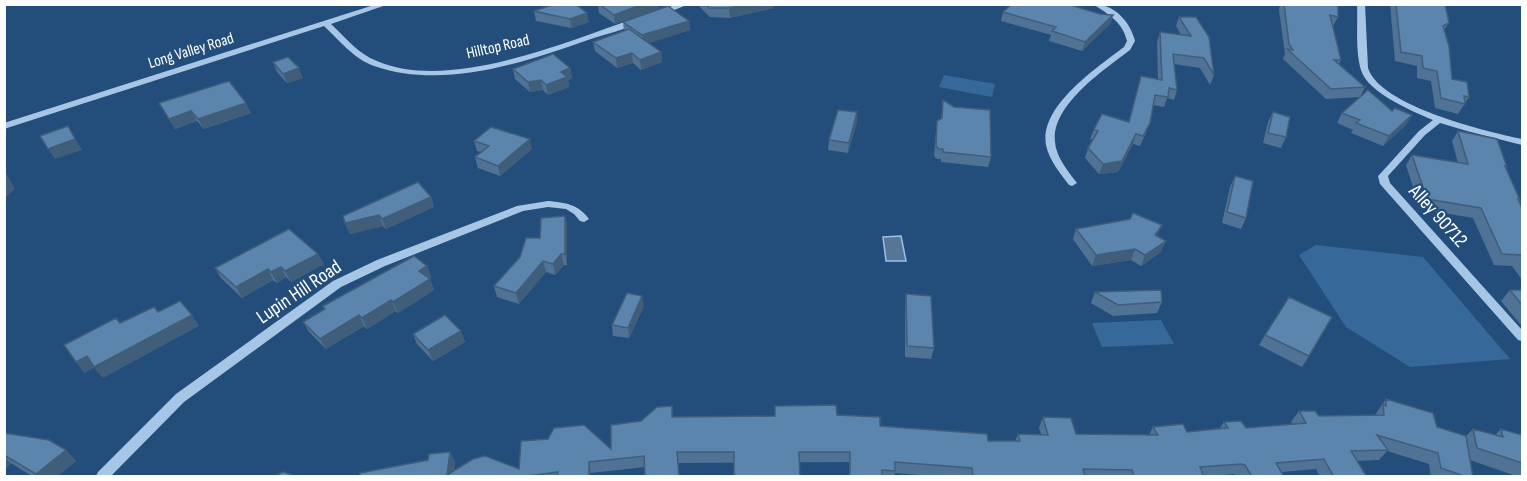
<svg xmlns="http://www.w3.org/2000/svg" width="1527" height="481" font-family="'Sofia Sans Condensed',sans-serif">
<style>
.green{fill:#36699a}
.water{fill:#567597;stroke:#9bc2e6;stroke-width:1.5}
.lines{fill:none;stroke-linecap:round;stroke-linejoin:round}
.minor{fill:#a7c6e5;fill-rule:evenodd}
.wall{fill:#4f7295}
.shaded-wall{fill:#405d79}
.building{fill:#5c85ad;stroke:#405d79;stroke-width:1.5}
.labels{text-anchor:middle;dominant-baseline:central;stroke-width:4.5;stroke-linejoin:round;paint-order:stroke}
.far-street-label{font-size:16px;fill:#fff;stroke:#234e7c}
.street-label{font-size:20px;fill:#fff;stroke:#234e7c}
</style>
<rect width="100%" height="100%" fill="#234e7c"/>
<!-- green -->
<path class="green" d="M944 75 995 84 992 97 939 87Z
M1316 245 1423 257 1510 359 1410 367 1346 327 1299 255Z
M1161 320 1174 344 1102 347 1092 323Z"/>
<!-- water -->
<path class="water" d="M901 236 906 261H886L883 237Z"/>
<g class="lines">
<!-- minor -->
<path class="minor" d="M377 4H389L331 24C345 37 358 54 377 61 449 92 563 43 633 19L640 21C626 30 605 34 588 40 522 63 444 90 374 66 354 59 339 40 324 26L4 129V123Z
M677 4H689L662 15 655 13Z
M1093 4C1114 4 1130 21 1135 41L1130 50C1104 70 1051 105 1055 142 1056 157 1068 171 1077 183L1072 186 1069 185C1060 173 1049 160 1046 145 1039 106 1098 67 1124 47L1127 41C1122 21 1109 15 1093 4Z
M1357 4H1365L1368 68C1380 106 1487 132 1522 139V145L1467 131 1440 123 1425 135 1388 176 1390 183 1522 330V341L1518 340 1380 184 1378 176 1380 174 1419 131 1433 120C1412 111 1368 93 1361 70 1355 50 1358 25 1357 4Z
M548 201C566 203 578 204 589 219L584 222 580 221 574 214 566 209 548 207 523 211 385 266 341 287 184 402 111 476H96L98 472 176 394 333 281 377 260 517 206Z"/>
</g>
<!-- wall -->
<path class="wall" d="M598 4H659V8L615 24 599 13Z
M697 4H774V8L730 18 710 17Z
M1280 4H1338V17L1333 26 1341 60 1339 64 1365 87 1360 97 1326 99 1283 59 1285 54 1279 10Z
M1390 4H1445L1449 23 1444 30 1452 79 1469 97 1458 114 1435 108 1431 81 1417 78V66L1395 61Z
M534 11 589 22 571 28 536 21Z
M1003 12 1100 14 1113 15 1110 24 1082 51 1049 41 1051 35 1001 21Z
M1179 17 1214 75 1210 85 1200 68 1174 64 1177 90 1174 100 1167 98 1164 107 1153 105 1146 133 1140 146 1133 144 1118 172 1099 174 1085 158 1088 148 1093 140 1090 139 1094 129 1129 122 1141 76 1158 79 1157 42 1160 32 1181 35 1176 26Z
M689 21 690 30 648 43 661 52 662 62 641 70 633 63 617 68 595 51 593 42 624 31 623 22Z
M273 62 303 78 287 83 277 72Z
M570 68 572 78 568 80 569 87 548 95 543 90 530 92 515 79 513 69Z
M943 100 991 157 988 167 941 162V159H937L934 156 936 131 937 121 941 119Z
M159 103 251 113 204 129 197 121 175 129Z
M1392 111 1412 115 1406 125 1383 146 1351 133 1353 130 1337 123 1342 113Z
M857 112V122L848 153 828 150 829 140Z
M1273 112 1286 137 1281 148 1263 143 1268 122Z
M1458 131 1507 167 1506 169 1520 200 1519 201 1522 208V280L1512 266 1494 265 1473 218 1420 209 1406 165 1412 155 1458 163 1452 141Z
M474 141 532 149 500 176 478 168 475 157 481 152 477 151Z
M1235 176 1246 218 1241 229 1222 223 1230 187Z
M431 197 434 207 386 229 383 226 350 234 345 223Z
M565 216 567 226V265H564L555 275 546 272 519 304 497 297 494 286 540 238Z
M1076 229 1157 236 1161 252 1141 266 1131 260 1092 266 1073 239Z
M318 254 324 264 291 282 286 277 277 283 273 280 242 298 221 278 215 268Z
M427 266 431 277 429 278 430 279 434 290 398 313 396 311 367 329 364 326 326 349 309 332 303 322 324 309 323 306Z
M1510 290H1522V324H1520L1501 301Z
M1095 292 1162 302 1157 313 1113 316 1091 303Z
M906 294 934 348 931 359 905 357V305Z
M644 306 629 338 613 336 612 325Z
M461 331 465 342 433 361 417 344 413 334Z
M1265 335 1309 356 1302 367 1259 345Z
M1386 399 1437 427 1466 436 1473 429 1495 435 1501 429 1522 435V477H1519L1470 460 1473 477H1431L1429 464 1387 451 1379 460 1357 461 1367 477H1320L1316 469 1282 472 1284 477H1238L1234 474 1207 477H942L895 473 894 477H849V462L678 463 679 477H645V467L591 473V477H359L428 460 450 452 455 462 454 471 519 469 611 449 673 417 775 416V406L837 415 880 426 988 441H1015L1018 434H1041L1039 428 1043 417 1076 434 1149 435 1153 427 1187 432 1220 428 1224 422 1246 428 1293 424 1291 422 1299 411 1319 416 1375 415Z
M4 433 66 450 76 461 56 477H33L11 463 4 470Z"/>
<!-- shaded-wall -->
<path class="shaded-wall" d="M643 4H659V8L615 24 614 15Z
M747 4H774V8L730 18 729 8Z
M587 13 589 22 571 28 570 19Z
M1113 15 1110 24 1082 51 1085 42Z
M689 21 690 30 643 45 642 35Z
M661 52 662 62 641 70 640 60Z
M632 53 633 63 617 68 616 58Z
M299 68 303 78 287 83 283 74Z
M570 68 572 78 568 80 569 87 548 95 546 85 561 72Z
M541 80 543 90 530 92 528 82Z
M246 103 251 113 204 129 198 119Z
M191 111 197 121 175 129 169 119Z
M857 112V122L848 153 849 143Z
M1412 115 1406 125 1383 146 1389 136Z
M68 126 82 150 55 159 48 149Z
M1136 134 1133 144 1118 172 1099 174 1103 164Z
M530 139 532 149 500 176 498 166Z
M4 169 15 189 4 199Z
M431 197 434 207 386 229 382 219Z
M379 215 383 226 350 234 345 223Z
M565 216 567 226V265L565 254Z
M1162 225 1157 236 1150 245 1155 235Z
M1166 241 1161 252 1141 266 1145 255Z
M1135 249 1131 260 1092 266 1096 255Z
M318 254 324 264 291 282 285 271Z
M561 254 564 265 555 275 553 264Z
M543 261 546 272 519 304 516 293Z
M427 266 431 277 423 282 419 271Z
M281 267 286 277 277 283 271 272Z
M268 269 273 280 242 298 236 287Z
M430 279 434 290 398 313 393 302Z
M642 296 644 306 629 338 628 328Z
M391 300 396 311 367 329 362 318Z
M192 315 199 326 103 378 94 368 84 373 76 362 87 356Z
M359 315 364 326 326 349 320 339Z
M461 331 465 342 433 361 428 350Z
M66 450 76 461 56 477H38L36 474Z
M450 452 455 462 453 477 447 475Z
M4 457 11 463 4 470Z
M589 462 591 473V477H589Z"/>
<!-- building -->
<path class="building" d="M555 4H575L587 13 570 19 534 11Z
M599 4H643L614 15Z
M706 4H747L729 8H709Z
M1012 4H1067L1100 14 1113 15 1085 42 1052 31 1056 27 1003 12Z
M1284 4H1338V17L1330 15 1341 60H1334L1365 87 1331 89 1287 49 1293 50 1289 44Z
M1396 4H1445L1449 23 1443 26 1449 46 1452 79 1467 82 1469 97 1464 96 1465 104 1441 98 1437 71 1423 68 1422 56 1401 52Z
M668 6 689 21 642 35 623 22Z
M1179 17H1196L1209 37 1214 75 1204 58 1173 54 1177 90 1169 88 1168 97 1155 95 1150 123 1143 136 1136 134 1122 161 1103 164 1088 148 1098 131 1094 129 1102 114 1129 122 1141 76 1162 80 1160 32 1191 36Z
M629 29 661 52 640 60 632 53 616 58 593 42Z
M553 54 570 68 561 72 567 77 546 85 541 80 528 82 513 69Z
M288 57 299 68 283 74 273 62Z
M229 81 246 103 198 119 191 111 169 119 159 103Z
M1368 90 1392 111 1395 108 1412 115 1389 136 1356 123 1360 120 1342 113Z
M943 100 954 107 990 110 991 157 943 152V149H939L936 146 937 121 942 118Z
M838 110 857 112 849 143 829 140Z
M1273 112 1290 117 1286 137 1268 133Z
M68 126 75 139 48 149 40 136Z
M491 127 530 139 498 166 475 157 489 146 474 141Z
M1458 131 1497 139 1507 167 1505 166 1520 200 1518 199 1522 208V257L1521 255 1502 254 1481 208 1427 199 1412 155 1468 164Z
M1235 176 1253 181 1246 218 1227 212Z
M418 182 431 197 382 219 379 215 345 223 343 216Z
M1133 213 1162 225 1155 235 1166 241 1145 255 1135 249 1096 255 1076 229 1130 219Z
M565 216V254H561L553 264 543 261 516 293 494 286 520 257 526 238H540L541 218Z
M289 229 318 254 285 271 281 267 271 272 268 269 236 287 215 268Z
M414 256 427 266 419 271 430 279 393 302 391 300 362 318 359 315 320 339 303 322 325 309 323 306Z
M1161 290 1162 302 1118 305 1095 292Z
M1510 290H1522V305Z
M627 293 642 296 628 328 612 325Z
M906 294 931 296 934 348 907 346Z
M1289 297 1332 317 1309 356 1265 335Z
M180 301 192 315 94 367 87 356 76 362 64 345 116 318 120 323 154 307 158 312Z
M445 315 461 331 428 350 413 334Z
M1386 399 1433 413 1437 427 1466 436 1473 477H1467L1441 468 1438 453 1377 435 1388 450 1351 451 1367 477H1334L1324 459 1276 463 1284 477H1252L1245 465 1241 464 1200 467 1204 477H1134L1132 470 1083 469 1085 477H973L972 468 895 462V471L882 470V477H850V452H799L800 477H734V452H677L679 477H645L644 456 589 462V477H557L558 472 521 477H359L360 473 428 460 429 454 450 452 447 475 473 459 485 456 519 469 521 441 548 439 554 428 584 425 611 449V425L641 421 657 407 672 406V417L775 416V406L836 405 837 415 880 417V426L987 434 988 441H1020L1018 434 1048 435 1043 417 1071 418 1076 434 1158 435 1153 427 1183 424 1187 432 1228 428 1224 422 1241 421 1246 428 1306 423 1299 411H1315L1319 416 1384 415 1383 404 1386 406Z
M1473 429 1503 437 1501 429 1522 435V463L1477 448Z
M4 433 49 440 66 450 36 474 4 455Z
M283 472 292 475 293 477H273Z"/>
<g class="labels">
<!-- far-street labels -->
<g class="far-street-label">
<text transform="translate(498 47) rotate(-13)">Hilltop Road</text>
<text transform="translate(191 51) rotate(-17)">Long Valley Road</text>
</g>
<!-- street labels -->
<g class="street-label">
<text transform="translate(1438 216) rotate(48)">Alley 90712</text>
<text transform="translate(299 292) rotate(-34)">Lupin Hill Road</text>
</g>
</g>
<!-- border -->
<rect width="1527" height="481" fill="none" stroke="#ffffff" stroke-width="12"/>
</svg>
